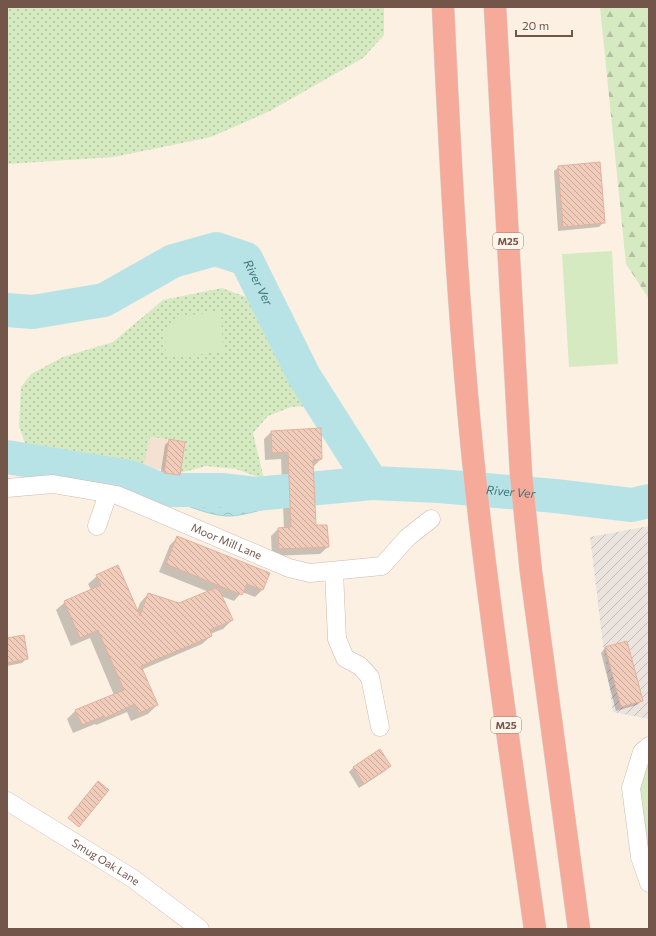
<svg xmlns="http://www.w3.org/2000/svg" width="656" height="936" viewBox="0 0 656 936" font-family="Commissioner,sans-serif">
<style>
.residential{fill:#f4e1d2}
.industrial{fill:url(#industrial-furrows)}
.grass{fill:url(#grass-dots)}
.forest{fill:url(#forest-firs)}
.park{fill:#d6eac2}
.water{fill:url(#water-waves);stroke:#9ed4d7}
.shadow{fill:#0003}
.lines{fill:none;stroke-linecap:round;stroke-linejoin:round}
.river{stroke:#b8e3e6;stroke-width:34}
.building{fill:url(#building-back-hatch);stroke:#e4b19c}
.minor-casing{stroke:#cfb9ad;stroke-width:19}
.highway-casing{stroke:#d8cfcc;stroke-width:23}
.minor{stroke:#fff;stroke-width:18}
.highway{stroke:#f6aa9a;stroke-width:22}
.labels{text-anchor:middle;stroke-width:3.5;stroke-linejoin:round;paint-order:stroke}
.shield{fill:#fff5ea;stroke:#9e8579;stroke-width:1}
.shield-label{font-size:10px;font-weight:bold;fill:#745549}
.street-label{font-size:11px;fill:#745549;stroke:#fff5ea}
.water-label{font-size:12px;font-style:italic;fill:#3d767a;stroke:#fff5ea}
</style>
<defs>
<pattern id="industrial-furrows" width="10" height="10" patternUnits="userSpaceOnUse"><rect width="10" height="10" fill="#ebe3de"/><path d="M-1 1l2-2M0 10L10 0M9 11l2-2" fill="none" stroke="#c3bbb6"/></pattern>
<pattern id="grass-dots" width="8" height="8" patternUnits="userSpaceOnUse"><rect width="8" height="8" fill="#d6eac2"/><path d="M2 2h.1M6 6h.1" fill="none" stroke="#b2c0a0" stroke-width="1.8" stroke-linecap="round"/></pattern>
<pattern id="forest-firs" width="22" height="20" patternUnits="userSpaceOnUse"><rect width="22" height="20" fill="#d6eac2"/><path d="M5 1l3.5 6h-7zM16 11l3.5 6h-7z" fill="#b2c0a0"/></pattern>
<pattern id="water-waves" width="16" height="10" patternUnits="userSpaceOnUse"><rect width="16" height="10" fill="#b8e3e6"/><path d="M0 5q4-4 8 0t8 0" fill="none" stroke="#9abbbc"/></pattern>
<pattern id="building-back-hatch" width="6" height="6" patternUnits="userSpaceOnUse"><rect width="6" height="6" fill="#f1ccbb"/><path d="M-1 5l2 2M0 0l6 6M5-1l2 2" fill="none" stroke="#c8a89a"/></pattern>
</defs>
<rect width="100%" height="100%" fill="#fcf0e3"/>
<path class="residential" d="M149 437 185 442 180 475 164 473V470L143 467Z"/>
<path class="industrial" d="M649 526V719L613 712 603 644 590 537Z"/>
<g class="grass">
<path d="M7 7H384V35L363 58 268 112 211 137 114 157 7 164Z"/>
<path d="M222 288 259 302 283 346 307 406 291 407 268 416 253 433 264 479 236 469 206 466 180 473 185 442 150 437 143 469 29 455 19 426 21 387 31 374 63 357 113 342 163 300Z"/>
</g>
<path class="forest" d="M600 7H649V299L626 264Z"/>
<g class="park">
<path d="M612 251 618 364 569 367 562 254Z"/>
<path d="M221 311 223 352 166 357 165 331 183 316Z"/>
<path d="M649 746V883L631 788Z"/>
</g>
<path class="water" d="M209 474 238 477 270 486 271 507C258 511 244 515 231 516 209 517 176 501 156 493L160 481 174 482 183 478Z"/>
<g class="shadow">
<path d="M559 167 604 222 599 227 558 231 554 171Z"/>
<path d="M320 429 321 459 314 466H312L315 526 328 547 320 554 272 556 271 536 278 529H284L281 459 265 460 264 439 271 432Z"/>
<path d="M169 441 179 475 174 480 160 477 165 445Z"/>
<path d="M177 538 262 590 255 597 242 592 234 601 221 596 232 620 223 629 210 634 211 636 202 644 141 670 157 705 148 714 131 721 127 712 96 725 95 724 73 733 67 719 76 710 114 695 90 638 71 646 56 610 65 602 91 590 88 584 97 576 137 611 140 603 148 594 179 604 209 592 159 572 170 545Z"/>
<path d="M7 639 27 658 22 663 7 666Z"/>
<path d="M605 648 642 700 637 705 616 711 601 653Z"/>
<path d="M390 766 385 771 359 788 349 772 354 767Z"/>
</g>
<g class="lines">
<g class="river">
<path id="s1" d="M7 310 33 312 104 300 173 261 216 249 246 259 304 376 372 483 439 486 555 496 632 505 649 501"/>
<path d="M7 457 130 477 162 490H224L256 494 372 483"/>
</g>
</g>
<g class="building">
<path d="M600 162 605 223 563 227 558 166Z"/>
<path d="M321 428 322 459 313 460 316 525H327L329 547 279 549 278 528 291 527 288 452 272 453 271 431Z"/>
<path d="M169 439 185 442 180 475 164 473Z"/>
<path d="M177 536 270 573 263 590 247 584 242 595 166 564Z"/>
<path d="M118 565 140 616 148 593 179 603 218 587 233 620 210 630 212 636 141 666 158 705 139 713 135 704 105 718 104 716 82 725 75 710 124 690 98 630 80 638 64 601 101 585 96 575Z"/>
<path d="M24 635 28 659 7 663V638Z"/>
<path d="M627 641 643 701 621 707 605 647Z"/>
<path d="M380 749 391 766 364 784 353 767Z"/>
<path d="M98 781 109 790 79 827 68 818Z"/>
</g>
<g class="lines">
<g class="minor-casing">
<g id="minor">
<path id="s2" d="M7 488 53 484 117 495 289 568 310 573 382 566 408 537 431 519"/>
<path d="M97 526 108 494"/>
<path d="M334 571 337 639 345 658 360 666 370 677 380 727"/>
<path d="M649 746 642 752 631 788 640 857 649 883"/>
<path id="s3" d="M7 801 132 878 200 929"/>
</g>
</g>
<g class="highway-casing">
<g id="highway">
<path d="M443 7C451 179 460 352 480 523 496 659 516 794 535 929"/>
<path d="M495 7 521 474 531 572 579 929"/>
</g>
</g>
<use href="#minor" class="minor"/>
<use href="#highway" class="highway"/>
</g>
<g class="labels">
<g class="shield">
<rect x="493" y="233" width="30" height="16" rx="3"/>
<rect x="491" y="717" width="30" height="16" rx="3"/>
</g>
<g class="shield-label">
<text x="508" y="245">M25</text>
<text x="506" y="729">M25</text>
</g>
<g class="street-label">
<text dy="4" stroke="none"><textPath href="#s2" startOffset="230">Moor Mill Lane</textPath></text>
<text dy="4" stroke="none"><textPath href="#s3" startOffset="116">Smug Oak Lane</textPath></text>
</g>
<g class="water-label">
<text dy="4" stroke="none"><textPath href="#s1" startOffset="280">River Ver</textPath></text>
<text dy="4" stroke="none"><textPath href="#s1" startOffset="650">River Ver</textPath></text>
</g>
</g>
<rect width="656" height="936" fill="none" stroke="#745549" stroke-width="16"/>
<path d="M516 30v6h56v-6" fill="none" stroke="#745549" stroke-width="2"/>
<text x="522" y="30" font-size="12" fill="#745549" stroke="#fff5ea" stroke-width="3" paint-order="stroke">20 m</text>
</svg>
